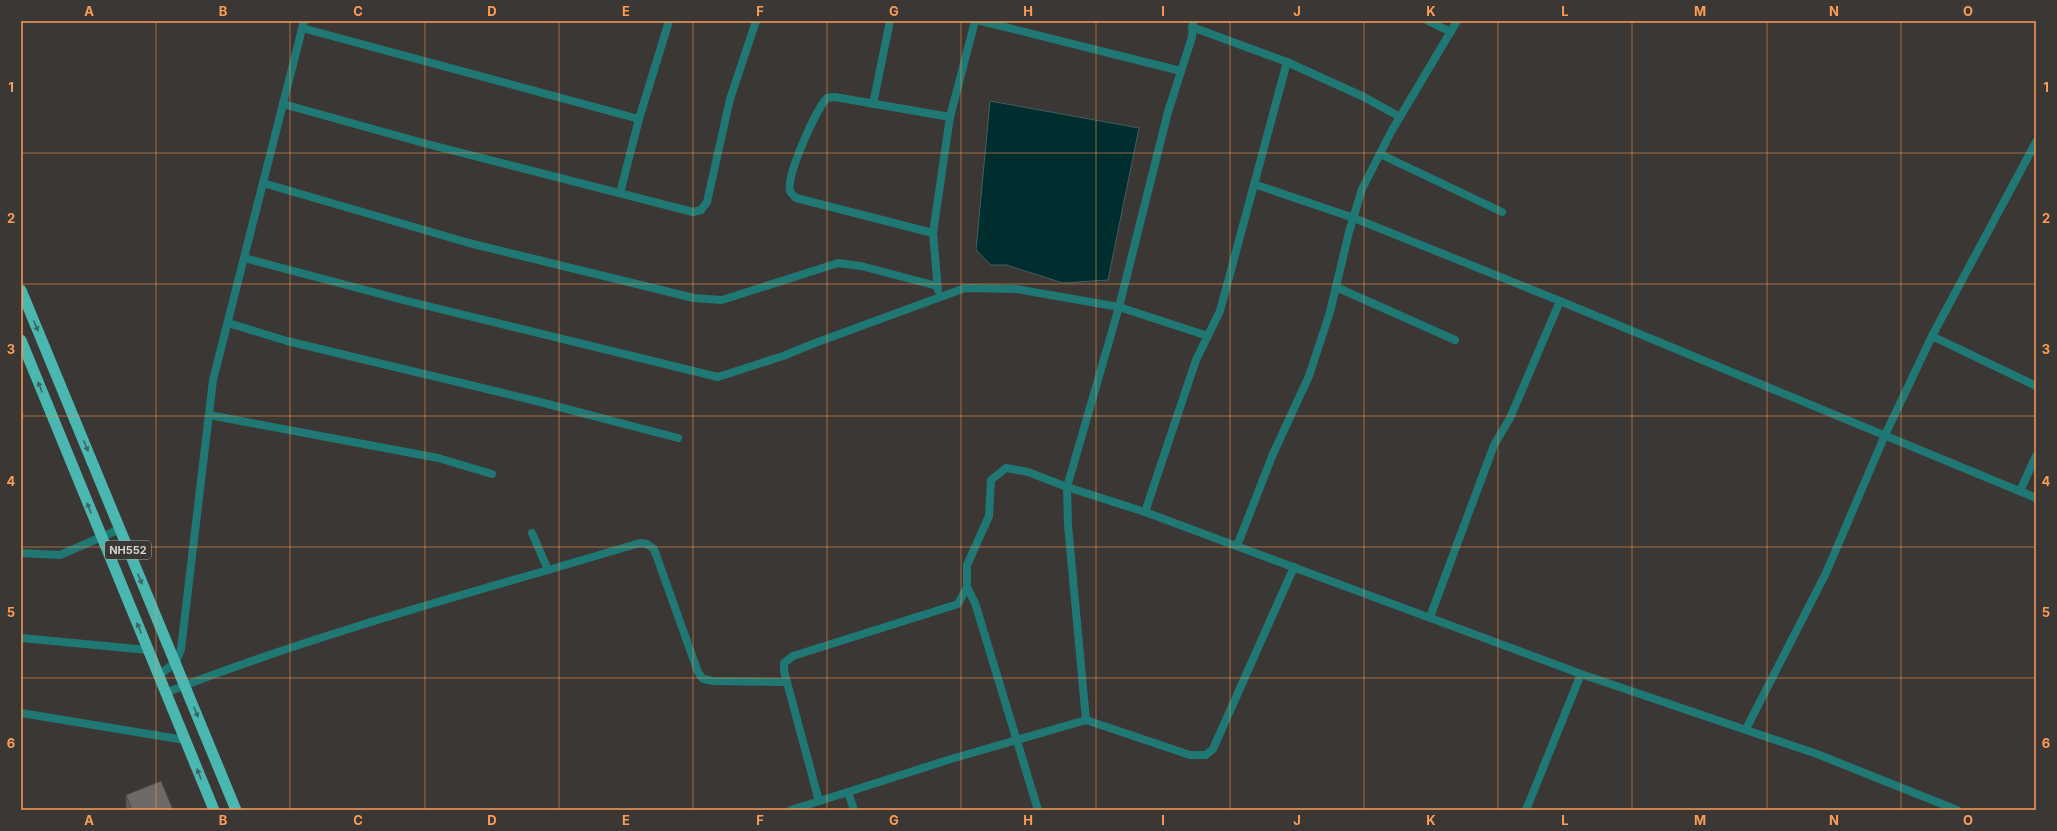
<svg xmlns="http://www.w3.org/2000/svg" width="2057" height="831" viewBox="0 0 2057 831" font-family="Inter,sans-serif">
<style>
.water{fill:#002e2e;stroke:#40605f}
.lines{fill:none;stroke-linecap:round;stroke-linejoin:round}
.minor{stroke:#207874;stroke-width:8}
.trunk{stroke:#4ab7b1;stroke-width:11}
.wall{fill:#5f5b59}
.building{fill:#6e6a67;stroke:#4d4a48}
.oneway{fill:#406460}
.grid{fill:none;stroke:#fd9d55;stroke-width:1;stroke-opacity:0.55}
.labels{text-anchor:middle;stroke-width:3;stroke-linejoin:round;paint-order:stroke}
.shield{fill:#3a3734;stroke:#a6a4a2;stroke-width:1}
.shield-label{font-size:11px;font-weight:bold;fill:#d4d3d1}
.neatline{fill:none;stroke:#fd9d55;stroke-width:1.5}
.grid-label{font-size:13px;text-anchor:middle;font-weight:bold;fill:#fd9d55}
</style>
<rect width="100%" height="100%" fill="#3a3734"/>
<path class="water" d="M990 101 1139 128 1108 280 1063 283 1006 265H991L976 250Z"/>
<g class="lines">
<g class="minor">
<path d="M981 21 1181 71"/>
<path d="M1193 21 1192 37 1168 112 1119 307 1067 487 1145 512 1581 674 1817 754 1957 810"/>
<path d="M1428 21 1451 32"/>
<path d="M302 28 639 119"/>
<path d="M1287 62 1364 97 1400 117"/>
<path d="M283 104 427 144 693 212 701 210 707 202 730 99 756 21"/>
<path d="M873 104 890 21"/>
<path d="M1380 154 1502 212"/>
<path d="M263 183 469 243 694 298 722 300 838 263 861 266 937 286"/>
<path d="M1254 184 1354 218 1560 301"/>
<path d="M620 193 639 119 669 21"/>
<path d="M933 233 796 198C794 196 791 193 790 191 786 176 816 109 827 98L835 97 950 117"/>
<path d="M244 258 407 301 718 377 783 356 815 343 965 288 1016 289 1119 307 1208 336"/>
<path d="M1336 287 1455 340"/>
<path d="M938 290 933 233 950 117 975 21"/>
<path d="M228 323 287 341 536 401 678 438"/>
<path d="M1932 336 2036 386"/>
<path d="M209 415 438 458 492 474"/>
<path d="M2020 491 2036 456"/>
<path d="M1145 512 1196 360 1220 311 1287 62 1192 27"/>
<path d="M532 533 548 570 640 543 647 544 654 549 698 672 703 679 713 681 787 682"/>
<path d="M1237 546 1273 454 1309 376 1330 312 1349 232 1362 189 1391 132 1457 21"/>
<path d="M21 553 60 555 120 529"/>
<path d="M967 587 975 603 1038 810"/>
<path d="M1430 617 1494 445 1510 418 1560 301 2036 498"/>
<path d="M21 638 148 650"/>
<path d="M159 675 176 662 181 649 213 380 304 21"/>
<path d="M165 693C290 644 419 607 548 570"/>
<path d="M21 713 185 740"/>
<path d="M1746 729 1826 573 1885 435 1932 336 2036 142"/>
<path d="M848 792 951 759 1086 720 1190 755H1206L1213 749 1294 567"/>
<path d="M819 801 784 671V663L793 656 958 604 967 587V565L989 516 991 480 1006 468 1028 472 1067 487 1068 525 1086 720"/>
<path d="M791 810 848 792 854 810"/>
<path d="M1526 810 1581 674"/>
</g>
<g class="trunk">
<path d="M21 290 236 810"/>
<path d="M21 340 214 810"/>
</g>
</g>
<path class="wall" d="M126 795 173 810H127L126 806Z"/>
<path class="building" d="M161 781 173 810H132L126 795Z"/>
<defs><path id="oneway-solid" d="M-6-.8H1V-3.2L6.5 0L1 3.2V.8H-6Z"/></defs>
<g class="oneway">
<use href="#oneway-solid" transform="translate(36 326) rotate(67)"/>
<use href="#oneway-solid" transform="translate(40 387) rotate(-112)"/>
<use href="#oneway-solid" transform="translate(86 446) rotate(68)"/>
<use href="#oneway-solid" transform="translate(89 508) rotate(-112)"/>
<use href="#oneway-solid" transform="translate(140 579) rotate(68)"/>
<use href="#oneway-solid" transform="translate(139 628) rotate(-112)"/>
<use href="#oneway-solid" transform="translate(196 712) rotate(68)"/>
<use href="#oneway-solid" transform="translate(199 774) rotate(-112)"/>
</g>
<path class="grid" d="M156 21V810M290 21V810M425 21V810M559 21V810M693 21V810M827 21V810M961 21V810M1096 21V810M1230 21V810M1364 21V810M1498 21V810M1632 21V810M1767 21V810M1901 21V810M21 153H2036M21 284H2036M21 416H2036M21 547H2036M21 678H2036"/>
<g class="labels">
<rect class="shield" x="105" y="541" width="46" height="18" rx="3"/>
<g class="shield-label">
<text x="128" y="554">NH552</text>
</g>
</g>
<rect width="2057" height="831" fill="none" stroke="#3a3734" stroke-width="44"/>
<rect x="22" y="22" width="2013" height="787" class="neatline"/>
<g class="grid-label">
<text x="89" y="16">A</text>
<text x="223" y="16">B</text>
<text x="358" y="16">C</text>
<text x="492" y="16">D</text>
<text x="626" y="16">E</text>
<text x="760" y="16">F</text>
<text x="894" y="16">G</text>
<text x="1028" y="16">H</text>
<text x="1163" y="16">I</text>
<text x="1297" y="16">J</text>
<text x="1431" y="16">K</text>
<text x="1565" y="16">L</text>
<text x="1700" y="16">M</text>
<text x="1834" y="16">N</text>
<text x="1968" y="16">O</text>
<text x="11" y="92">1</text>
<text x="2046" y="92">1</text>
<text x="11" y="223">2</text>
<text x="2046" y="223">2</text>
<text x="11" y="354">3</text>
<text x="2046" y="354">3</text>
<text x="11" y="486">4</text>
<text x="2046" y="486">4</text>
<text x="11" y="617">5</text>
<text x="2046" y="617">5</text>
<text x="11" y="748">6</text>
<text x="2046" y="748">6</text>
<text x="89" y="825">A</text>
<text x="223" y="825">B</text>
<text x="358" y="825">C</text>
<text x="492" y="825">D</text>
<text x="626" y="825">E</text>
<text x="760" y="825">F</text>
<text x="894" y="825">G</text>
<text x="1028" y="825">H</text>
<text x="1163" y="825">I</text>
<text x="1297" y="825">J</text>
<text x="1431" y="825">K</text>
<text x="1565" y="825">L</text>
<text x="1700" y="825">M</text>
<text x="1834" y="825">N</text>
<text x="1968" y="825">O</text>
</g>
</svg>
